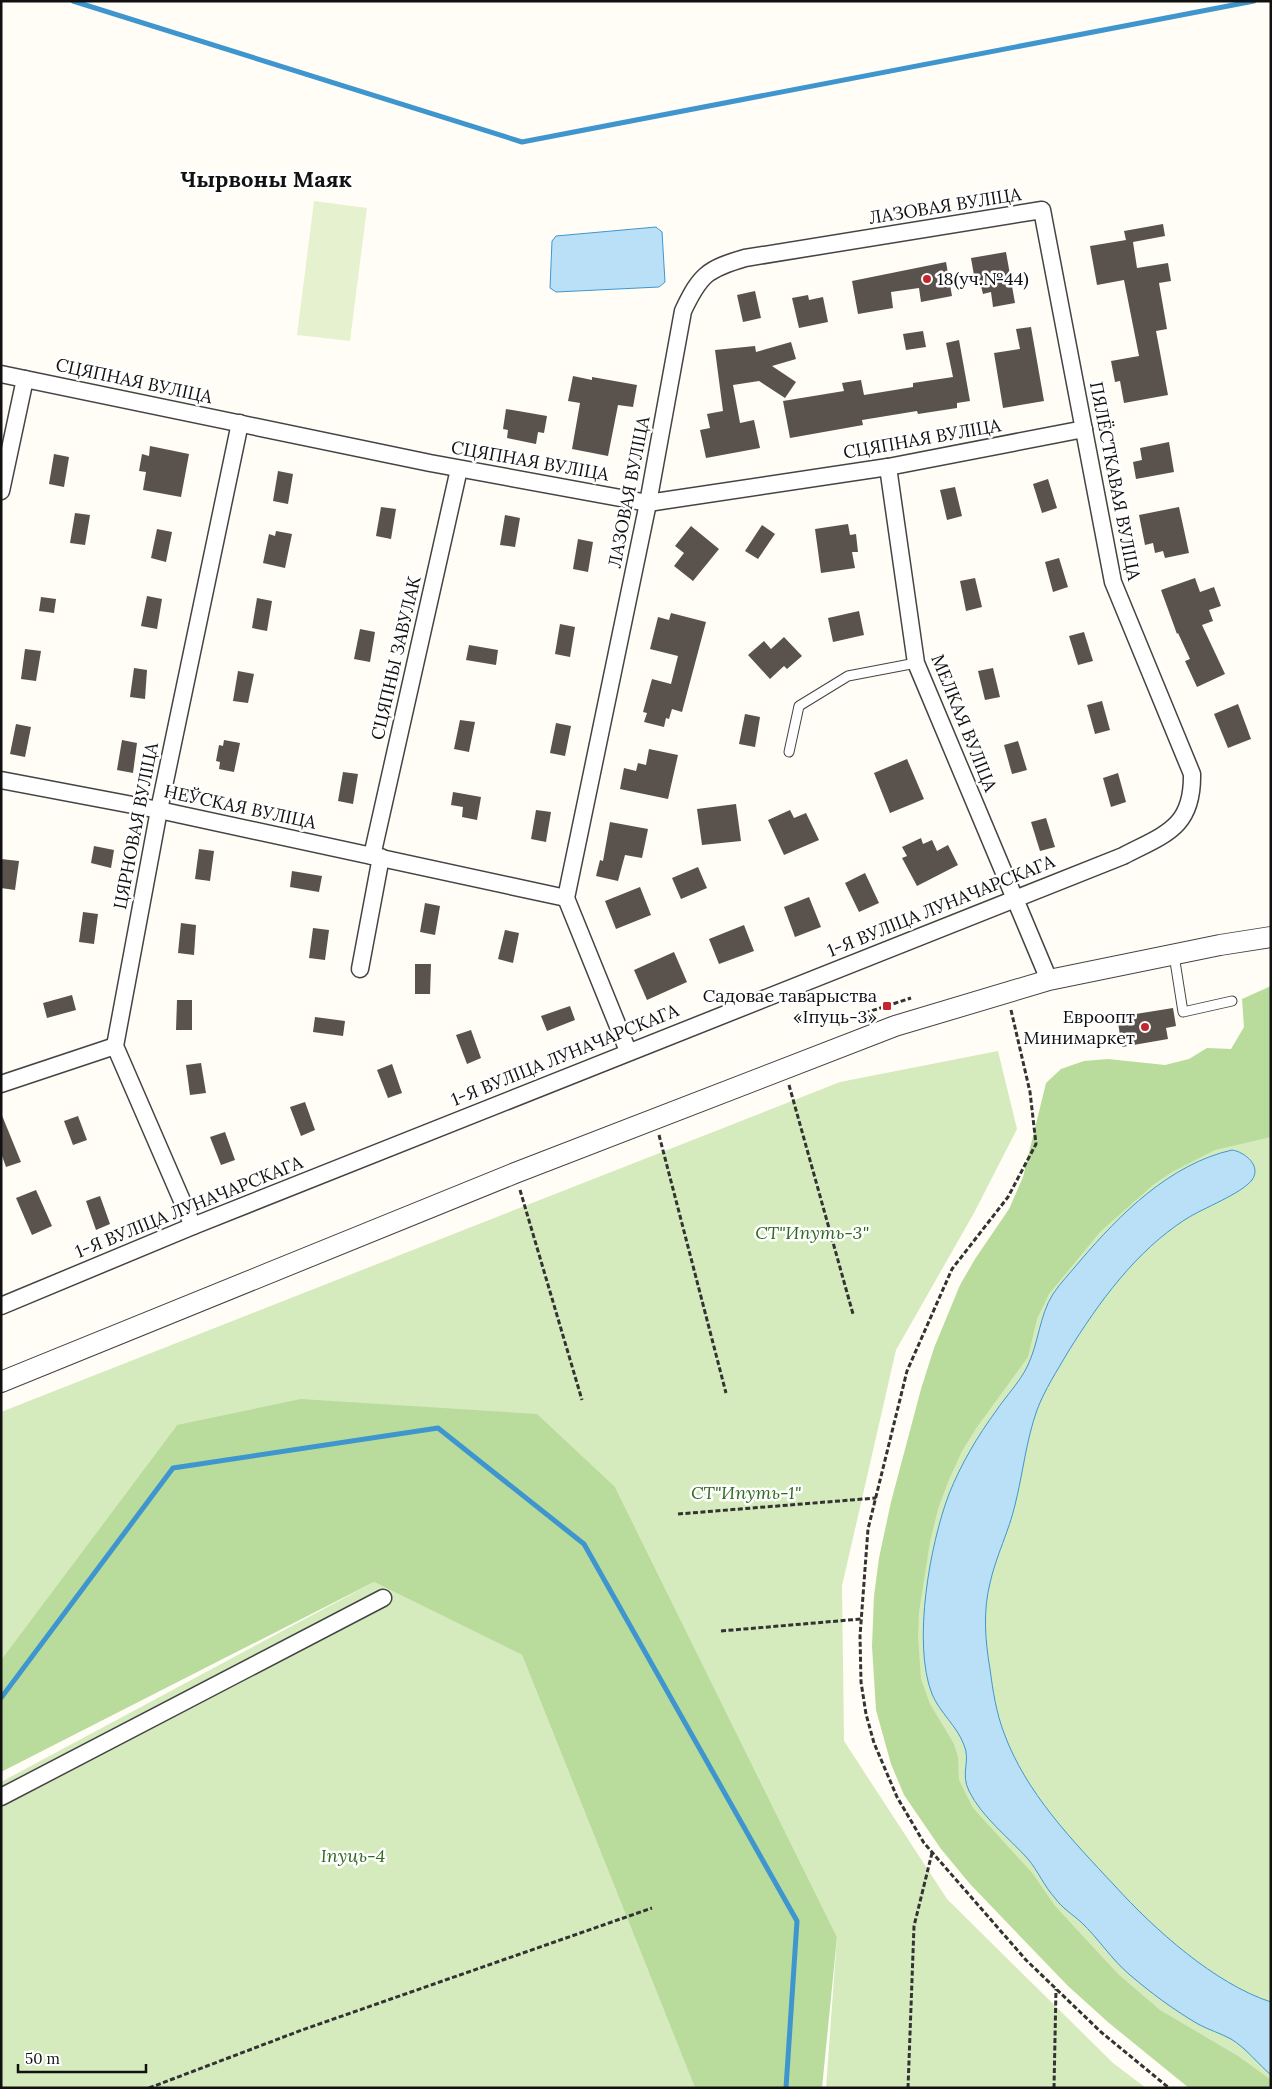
<svg xmlns="http://www.w3.org/2000/svg" width="1272" height="2089" viewBox="0 0 1272 2089" font-family="Lora,serif">
<style>
.green{fill:#d5ebbd}
.forest{fill:#b9dc9c}
.pitch{fill:#e6f2cf}
.water{fill:#b9e0f7;stroke:#3f96cf}
.lines{fill:none;stroke-linecap:round;stroke-linejoin:round}
.stream{stroke:#3f96cf;stroke-width:5}
.building{fill:#5a524d}
.service-casing{stroke:#444;stroke-width:11}
.minor-casing{stroke:#444;stroke-width:19}
.tertiary-casing{stroke:#444;stroke-width:22}
.path{stroke:#333;stroke-width:3;stroke-dasharray:5 2.5;stroke-linecap:butt}
.service{stroke:#fff;stroke-width:9}
.minor{stroke:#fff;stroke-width:16}
.tertiary{stroke:#fff;stroke-width:20}
.poi-dot{fill:#c4262e;stroke:#fff;stroke-width:2}
.labels{text-anchor:middle;stroke-width:5;stroke-linejoin:round;paint-order:stroke}
.street-label{font-size:18px;fill:#111;stroke:#fff}
.poi-label{font-size:18px;fill:#111;stroke:#fff;text-anchor:end}
.park-label{font-size:18px;font-style:italic;fill:#2f6b1f;stroke:#fff}
.district-label{font-size:22px;font-weight:bold;fill:#111;stroke:#fff}
</style>
<rect width="100%" height="100%" fill="#fffdf5"/>
<g class="green">
<path d="M998 1051 1017 1129 974 1213 896 1350 842 1586 844 1741 947 1899 1113 2063 1146 2088H826L837 1937 615 1487 177 1425 1 1660V1412L840 1082Z"/>
<path d="M1271 1085V2088H1212L949 1829 885 1623 958 1328Z"/>
<path d="M374 1582 522 1655 695 2088H1V1782Z"/>
</g>
<g class="forest">
<path d="M1271 986V1137L1215 1150 1172 1172 1153 1185 1100 1232 1049 1294 1037 1319 1028 1357 977 1427 962 1451 948 1482 938 1509 930 1542 919 1612 918 1637 921 1679 930 1704 954 1744 958 1757 959 1780 973 1808 1033 1874 1055 1906 1118 1974 1160 2010 1238 2056 1271 2080V2088H1189L1109 2023 1068 1986 970 1884 941 1849 904 1795 891 1764 876 1710 872 1646 874 1596 879 1558 891 1502 921 1389 934 1348 960 1285 975 1259 1009 1209 1023 1177 1046 1083 1061 1069 1084 1061 1108 1059 1165 1065 1189 1059 1207 1048 1231 1049 1244 1027 1242 999Z"/>
<path d="M301 1399 537 1414 615 1487 837 1937 822 2088H695L522 1655 374 1582 1 1772V1660L177 1425Z"/>
</g>
<path class="pitch" d="M314 201 367 208 350 341 297 335Z"/>
<g class="water">
<path d="M656 227 662 232 665 282 659 287 556 292 550 288 552 241 556 236Z"/>
<path d="M1232 1150C1245 1152 1262 1166 1252 1180 1241 1194 1203 1208 1186 1219 1136 1251 1099 1302 1068 1352 1057 1371 1045 1389 1037 1410 1026 1441 1023 1473 1015 1505 1009 1531 996 1556 990 1583 983 1611 985 1640 990 1669 993 1691 996 1712 1004 1733 1026 1793 1072 1840 1115 1886 1154 1929 1215 1984 1271 2002V2075C1258 2064 1246 2048 1231 2039 1220 2033 1209 2030 1198 2024 1174 2010 1151 1993 1130 1975 1111 1959 1099 1939 1081 1922 1072 1914 1062 1908 1055 1898 1044 1886 1038 1871 1028 1859 1009 1838 981 1816 969 1791 960 1773 971 1761 964 1745 957 1726 940 1713 932 1694 912 1643 930 1544 949 1494 961 1464 977 1437 996 1411 1006 1396 1019 1383 1027 1367 1039 1343 1039 1316 1053 1294 1061 1282 1071 1272 1080 1261 1120 1214 1170 1164 1232 1150Z"/>
</g>
<g class="lines">
<g class="stream">
<path d="M73 1 522 142 1254 1"/>
<path d="M1 1698 173 1468 438 1428 584 1544 797 1921 786 2088"/>
</g>
</g>
<g class="building">
<path d="M1163 224 1165 236 1133 242 1137 268 1168 263 1171 281 1159 283 1167 329 1156 331 1168 395 1124 403 1120 381 1115 382 1111 361 1139 356 1124 280 1097 285 1090 246 1126 240 1124 231Z"/>
<path d="M1006 252 1015 303 993 307 991 292 983 294 981 286 976 287 971 258Z"/>
<path d="M946 262 952 296 921 302 919 288 891 292 893 308 858 314 852 281Z"/>
<path d="M755 291 761 318 743 322 737 295Z"/>
<path d="M808 295 809 300 823 297 828 322 799 328 792 298Z"/>
<path d="M1031 327 1044 401 1003 408 994 353 1020 349 1016 329Z"/>
<path d="M923 331 926 347 906 350 903 334Z"/>
<path d="M959 340 970 401 957 403V408L918 414 917 411 862 420 863 425 790 438 783 401 844 391 842 383 861 380 864 395 913 387V383L953 377 946 343Z"/>
<path d="M791 342 796 359 772 366 796 382 785 398 759 381 733 385 740 423 754 420 760 448 706 458 700 430 710 428 707 414 723 411 715 350 755 346 756 352Z"/>
<path d="M573 376 592 380V377L637 385 633 407 618 405 608 456 572 449 580 403 568 401Z"/>
<path d="M506 409 547 416 544 433 538 432 536 444 507 438 508 430 503 429Z"/>
<path d="M1169 442 1174 472 1136 479 1133 462 1142 460 1140 448Z"/>
<path d="M150 446 189 454 181 497 143 490 146 472 139 471 142 454 149 456Z"/>
<path d="M54 454 69 457 64 487 49 484Z"/>
<path d="M278 471 293 474 288 504 273 501Z"/>
<path d="M1048 479 1057 508 1042 513 1033 484Z"/>
<path d="M955 487 962 516 947 520 940 490Z"/>
<path d="M381 507 396 509 391 539 376 536Z"/>
<path d="M1179 507 1189 553 1165 558 1163 551 1155 553 1153 543 1145 545 1139 515Z"/>
<path d="M75 513 90 515 85 545 70 543Z"/>
<path d="M505 515 520 518 515 547 500 545Z"/>
<path d="M848 524 850 535 856 534 858 552H852L855 568 821 573 815 529Z"/>
<path d="M762 525 775 534 758 559 745 551Z"/>
<path d="M691 526 719 549 693 581 674 566 684 553 675 546Z"/>
<path d="M157 529 172 532 166 562 151 558Z"/>
<path d="M276 531 292 534 285 568 263 563 269 534 275 536Z"/>
<path d="M578 539 593 542 588 572 573 569Z"/>
<path d="M1059 558 1068 587 1053 592 1045 562Z"/>
<path d="M975 578 982 607 966 611 960 581Z"/>
<path d="M1195 578 1200 592 1214 587 1221 606 1209 610 1213 621 1202 625 1225 674 1197 687 1185 661 1190 659 1178 633 1177 634 1161 590Z"/>
<path d="M147 596 162 599 157 629 141 626Z"/>
<path d="M41 597 56 599 54 613 39 611Z"/>
<path d="M257 598 272 601 267 631 252 628Z"/>
<path d="M859 611 864 635 833 642 828 618Z"/>
<path d="M671 613 706 622 682 712 672 709 669 719 666 718 664 727 644 722 647 713 643 712 652 679 671 684 678 656 650 649 658 617 669 620Z"/>
<path d="M560 624 575 627 570 657 555 654Z"/>
<path d="M360 629 375 632 370 662 354 659Z"/>
<path d="M1084 632 1093 661 1078 665 1069 636Z"/>
<path d="M784 637 802 656 787 669 784 666 770 679 748 655 764 641 771 649Z"/>
<path d="M469 645 498 650 496 665 466 660Z"/>
<path d="M25 649 41 651 36 681 21 679Z"/>
<path d="M134 668 147 670 145 699 130 697Z"/>
<path d="M993 668 1000 697 985 700 978 671Z"/>
<path d="M238 671 254 674 248 703 233 701Z"/>
<path d="M1102 701 1110 730 1095 734 1087 705Z"/>
<path d="M1238 704 1251 739 1228 748 1214 714Z"/>
<path d="M745 714 760 717 755 747 739 744Z"/>
<path d="M460 720 475 722 469 752 454 749Z"/>
<path d="M556 723 571 726 565 756 550 753Z"/>
<path d="M16 724 31 727 25 757 10 754Z"/>
<path d="M122 740 137 743 133 773 117 770Z"/>
<path d="M224 740 240 743 234 772 219 769 220 762 216 761 219 745 223 746Z"/>
<path d="M1018 741 1027 770 1012 774 1004 745Z"/>
<path d="M649 749 678 755 668 799 620 789 624 768 636 771 638 763 646 765Z"/>
<path d="M907 759 924 799 890 813 874 773Z"/>
<path d="M343 772 358 774 353 804 338 801Z"/>
<path d="M1118 773 1126 802 1111 807 1103 778Z"/>
<path d="M453 792 481 797 477 820 462 817 463 807 451 805Z"/>
<path d="M736 804 741 841 702 845 697 809Z"/>
<path d="M536 810 551 812 546 842 531 839Z"/>
<path d="M790 810 794 818 806 813 819 840 784 855 768 820Z"/>
<path d="M1046 818 1055 847 1040 851 1031 822Z"/>
<path d="M610 822 648 829 642 858 625 855 618 881 596 876 600 860 603 861Z"/>
<path d="M921 838 923 844 932 840 937 851 948 845 958 865 917 886 902 858 907 856 902 847Z"/>
<path d="M94 846 114 850 111 868 91 863Z"/>
<path d="M199 849 214 851 210 881 195 879Z"/>
<path d="M1 859 19 861 15 890 1 888Z"/>
<path d="M698 867 707 888 681 899 672 878Z"/>
<path d="M292 871 322 876 319 892 290 887Z"/>
<path d="M865 873 879 903 859 912 845 883Z"/>
<path d="M640 887 651 915 616 929 605 901Z"/>
<path d="M809 897 821 927 795 937 784 907Z"/>
<path d="M425 903 440 906 435 935 420 932Z"/>
<path d="M83 912 98 914 94 944 79 942Z"/>
<path d="M181 923 196 925 194 955 178 953Z"/>
<path d="M744 925 754 951 719 964 709 939Z"/>
<path d="M313 928 329 930 325 960 309 958Z"/>
<path d="M505 930 519 933 513 963 498 959Z"/>
<path d="M674 952 687 982 647 1000 634 970Z"/>
<path d="M415 964H431L430 994H415Z"/>
<path d="M72 995 76 1010 47 1018 43 1003Z"/>
<path d="M177 1000H192V1030H176Z"/>
<path d="M570 1006 575 1020 547 1031 541 1016Z"/>
<path d="M1173 1008 1176 1026 1166 1028 1168 1039 1122 1047 1117 1017Z"/>
<path d="M315 1017 345 1021 343 1036 313 1032Z"/>
<path d="M471 1030 481 1058 467 1064 456 1035Z"/>
<path d="M201 1063 206 1093 190 1095 186 1065Z"/>
<path d="M392 1064 402 1093 388 1098 377 1070Z"/>
<path d="M305 1102 315 1130 301 1136 290 1107Z"/>
<path d="M1 1113 21 1162 6 1167 1 1153Z"/>
<path d="M78 1116 87 1140 73 1145 64 1121Z"/>
<path d="M225 1132 235 1160 221 1165 210 1137Z"/>
<path d="M36 1190 52 1226 32 1235 16 1198Z"/>
<path d="M100 1196 110 1224 96 1230 86 1201Z"/>
</g>
<g class="lines">
<g class="service-casing">
<g id="service">
<path d="M789 752 799 706 848 676 916 663"/>
<path d="M1174 955 1183 1012 1232 1001"/>
</g>
</g>
<g class="minor-casing">
<g id="minor">
<path d="M1 374 430 463 648 503 888 467 1084 429"/>
<path d="M888 467 916 663 1049 980"/>
<path d="M1 491 25 379"/>
<path d="M1 780 159 810 566 898"/>
<path d="M372 856 459 469"/>
<path d="M360 969 381 857"/>
<path d="M1 1084 115 1046"/>
<path d="M193 1226 115 1046 159 810 240 423"/>
<path d="M1 1306 193 1226 1123 856C1165 834 1193 828 1192 774L1113 582 1042 210 745 258C707 269 700 275 683 311L648 503 566 898 628 1051"/>
<path d="M1 1797 383 1598"/>
</g>
</g>
<g class="tertiary-casing">
<path id="tertiary" d="M1 1382 515 1173 895 1026 1049 980 1220 945 1271 937"/>
</g>
<g class="path">
<path d="M1011 1010 1030 1092 1036 1144 1008 1197 952 1269 907 1371 868 1529 860 1636 861 1682 866 1714 874 1743 897 1797 924 1843 1026 1960 1101 2032 1169 2088"/>
<path d="M865 1013 911 998"/>
<path d="M789 1085 853 1314"/>
<path d="M659 1135 726 1393"/>
<path d="M520 1190 582 1400"/>
<path d="M678 1514 876 1498"/>
<path d="M721 1631 861 1619"/>
<path d="M149 2088 302 2030 652 1908"/>
<path d="M908 2088 914 1926 932 1853"/>
<path d="M1054 2088 1056 1989"/>
</g>
<use href="#service" class="service"/>
<use href="#minor" class="minor"/>
<use href="#tertiary" class="tertiary"/>
</g>
<g class="poi-dot">
<circle cx="927" cy="279" r="5"/>
<rect x="882" y="1001" width="10" height="10" rx="2.5"/>
<circle cx="1145" cy="1027" r="5"/>
</g>
<g class="labels">
<g class="street-label">
<text transform="translate(945 206) rotate(-9)" y="6">ЛАЗОВАЯ ВУЛІЦА</text>
<text transform="translate(134 381) rotate(12)" y="6">СЦЯПНАЯ ВУЛІЦА</text>
<text transform="translate(922 439) rotate(-10)" y="6">СЦЯПНАЯ ВУЛІЦА</text>
<text transform="translate(530 461) rotate(10)" y="6">СЦЯПНАЯ ВУЛІЦА</text>
<text transform="translate(1115 481) rotate(79)" y="6">ПЯЛЁСТКАВАЯ ВУЛІЦА</text>
<text transform="translate(629 492) rotate(-79)" y="6">ЛАЗОВАЯ ВУЛІЦА</text>
<text transform="translate(396 658) rotate(-77)" y="6">СЦЯПНЫ ЗАВУЛАК</text>
<text transform="translate(964 723) rotate(68)" y="6">МЕЛКАЯ ВУЛІЦА</text>
<text transform="translate(240 807) rotate(12)" y="6">НЕЎСКАЯ ВУЛІЦА</text>
<text transform="translate(136 826) rotate(-79)" y="6">ЦЯРНОВАЯ ВУЛІЦА</text>
<text transform="translate(941 906) rotate(-22)" y="6">1-Я ВУЛІЦА ЛУНАЧАРСКАГА</text>
<text transform="translate(565 1055) rotate(-22)" y="6">1-Я ВУЛІЦА ЛУНАЧАРСКАГА</text>
<text transform="translate(189 1207) rotate(-22)" y="6">1-Я ВУЛІЦА ЛУНАЧАРСКАГА</text>
</g>
<g class="poi-label">
<text x="937" y="285" text-anchor="start">18(уч.№44)</text>
<text x="877" y="1002">Садовае таварыства<tspan x="877" dy="21">«Іпуць-3»</tspan></text>
<text x="1135" y="1023">Евроопт<tspan x="1135" dy="21">Минимаркет</tspan></text>
</g>
<g class="park-label">
<text x="812" y="1239">СТ"Ипуть-3"</text>
<text x="746" y="1499">СТ"Ипуть-1"</text>
<text x="353" y="1862">Іпуць-4</text>
</g>
<g class="district-label">
<text x="266" y="187">Чырвоны Маяк</text>
</g>
</g>
<rect width="1272" height="2089" fill="none" stroke="#111111" stroke-width="5"/>
<path d="M18 2064v8h128v-8" fill="none" stroke="#111111" stroke-width="2.5"/>
<text x="25" y="2064" font-size="15" fill="#111111" stroke="#ffffff" stroke-width="4" paint-order="stroke">50 m</text>
</svg>
